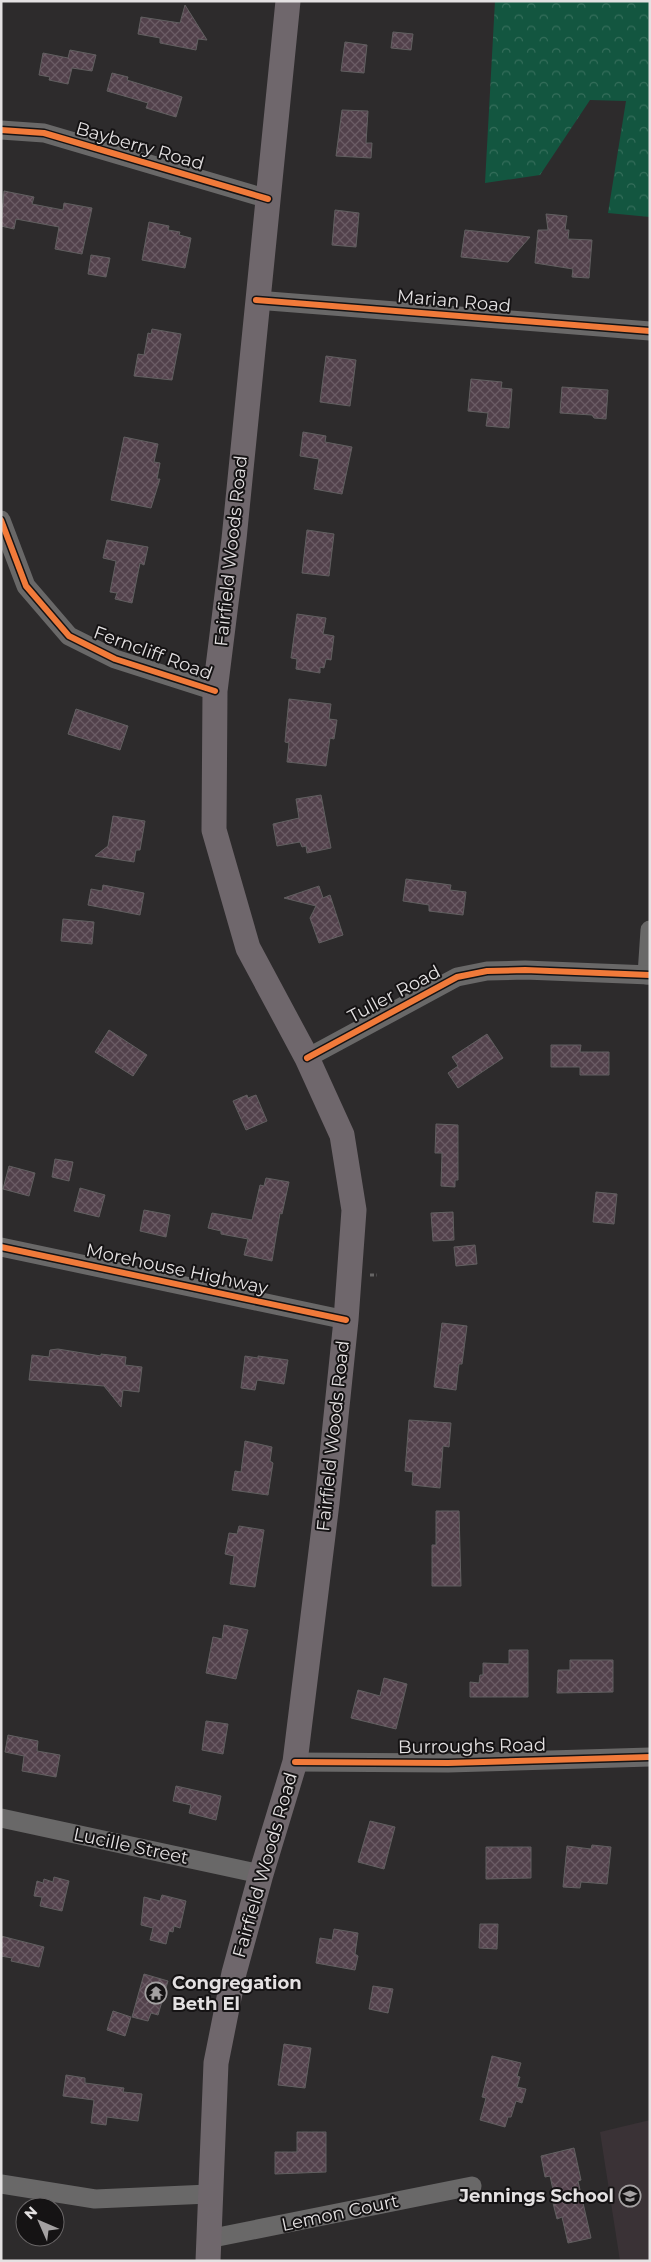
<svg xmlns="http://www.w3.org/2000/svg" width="651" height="2262" viewBox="0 0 651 2262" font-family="Montserrat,sans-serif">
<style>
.built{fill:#3a3236}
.forest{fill:url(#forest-crowns)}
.building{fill:url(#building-cross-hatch);stroke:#615f60}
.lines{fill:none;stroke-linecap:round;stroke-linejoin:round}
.path{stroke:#666565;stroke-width:3;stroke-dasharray:4 2.5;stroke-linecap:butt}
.minor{stroke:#696868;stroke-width:19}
.major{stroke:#6f676c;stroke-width:25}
.cycleway-casing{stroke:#151314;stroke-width:9}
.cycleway{stroke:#f17a3a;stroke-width:6}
.labels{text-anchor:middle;stroke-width:4;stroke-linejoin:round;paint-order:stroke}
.street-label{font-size:18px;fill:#e4e1e2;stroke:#151314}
.poi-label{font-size:18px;font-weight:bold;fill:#e4e1e2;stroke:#151314;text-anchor:start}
</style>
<defs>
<pattern id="forest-crowns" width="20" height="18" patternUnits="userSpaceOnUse" patternTransform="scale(1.25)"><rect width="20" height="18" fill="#135640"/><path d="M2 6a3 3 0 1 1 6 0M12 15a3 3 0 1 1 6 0" fill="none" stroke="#356e5b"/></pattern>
<pattern id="building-cross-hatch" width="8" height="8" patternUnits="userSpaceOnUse" patternTransform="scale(1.25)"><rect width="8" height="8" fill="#52414b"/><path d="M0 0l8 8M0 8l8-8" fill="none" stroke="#6b5c65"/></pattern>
</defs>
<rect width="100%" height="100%" fill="#2d2b2c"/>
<path class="built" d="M650 2120V2261H620L600 2132Z"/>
<path class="forest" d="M495 1H650V217L608 213 626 101 590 100 540 175 485 183Z"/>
<g class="building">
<path d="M185 5 207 40 198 39 196 50 160 43V38L138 34 141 17 180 23Z"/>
<path d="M393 32 413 34 411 50 391 48Z"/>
<path d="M345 42 367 45 364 73 341 71Z"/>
<path d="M70 50 96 55 92 71 72 68 68 84 49 80 50 77 39 75 43 53 68 58Z"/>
<path d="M112 73 128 77 127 80 182 97 176 117 146 108 148 103 107 91Z"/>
<path d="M342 110 368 111 366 143H372L371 158 336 156Z"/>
<path d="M4 191 34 197 32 204 63 210 64 203 92 208 82 254 55 249 59 227 16 219 14 229 1 226Z"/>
<path d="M335 210 359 213 356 247 332 245Z"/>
<path d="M546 214 567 216 565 230H569L568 239 592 240 589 278 572 277 573 269 535 263 538 230H548Z"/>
<path d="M149 222 169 226 168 230 180 232 179 235 191 238 185 268 142 260Z"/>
<path d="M465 230 530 237 508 262 461 257Z"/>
<path d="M91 255 110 258 106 277 88 274Z"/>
<path d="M152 329 181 334 172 380 134 376 138 354 144 355 148 333 151 334Z"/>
<path d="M326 356 356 360 350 406 320 402Z"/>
<path d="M471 379 502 382 501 388 512 389 509 428 486 426 488 413 468 411Z"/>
<path d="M562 387 608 390 606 419 594 418 592 415 560 413Z"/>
<path d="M303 432 326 436 325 442 352 447 342 494 314 489 319 459 300 456Z"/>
<path d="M124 437 158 444 154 462 160 463 157 479H160L151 508 111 500Z"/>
<path d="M307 530 334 534 329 576 302 573Z"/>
<path d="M107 540 148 547 144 565 140 563 132 603 115 599 117 593 110 592 116 561 103 558Z"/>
<path d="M297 614 326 618 323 634 334 636 331 660 326 659 324 668 320 667V673L296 669 297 659 291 658Z"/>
<path d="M289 699 331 704 329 719 337 720 334 739 330 738 326 766 287 762 289 743 285 742 286 730Z"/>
<path d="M76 709 128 726 120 750 68 734Z"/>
<path d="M321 795 331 848 307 853 306 846 302 847 300 842 277 846 273 824 299 818 296 799Z"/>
<path d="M113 816 145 821 140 850H136L134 862 95 856 108 846Z"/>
<path d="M406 879 451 885 450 890 466 892 463 915 429 911V905L403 901Z"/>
<path d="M103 885 144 893 140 915 88 905 91 889 102 891Z"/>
<path d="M319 886 323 898 330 895 343 935 319 943 310 918 316 906 284 898Z"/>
<path d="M63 919 94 922 92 944 61 941Z"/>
<path d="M109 1030 147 1055 133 1076 95 1052Z"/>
<path d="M487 1034 503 1058 458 1088 448 1073 458 1066 452 1057Z"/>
<path d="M551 1045H581L580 1052H609V1075H580V1067H551Z"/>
<path d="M247 1095 248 1098 256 1095 267 1121 246 1130 233 1101Z"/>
<path d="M436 1124 458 1125V1180H455V1187L441 1186 442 1153H435Z"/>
<path d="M55 1159 73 1162 69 1181 52 1177Z"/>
<path d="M9 1166 35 1173 29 1196 3 1189Z"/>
<path d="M266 1178 289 1182 282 1214 280 1213 272 1261 244 1255 248 1239 221 1234V1231L208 1228 212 1213 252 1220 260 1185 264 1186Z"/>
<path d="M80 1188 105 1195 99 1217 74 1211Z"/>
<path d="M596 1192 617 1194 614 1224 593 1222Z"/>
<path d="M144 1210 170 1215 166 1237 140 1231Z"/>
<path d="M453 1212 454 1240 433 1241 431 1213Z"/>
<path d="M475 1245 477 1264 456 1266 454 1247Z"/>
<path d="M442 1323 467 1326 462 1364H459L456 1390 434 1387Z"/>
<path d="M58 1349 101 1356V1354L126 1357 125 1365 142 1367 139 1392 123 1390 121 1407 104 1386 29 1380 32 1355 49 1357 50 1350Z"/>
<path d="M245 1356 258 1358V1356L288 1360 284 1384 257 1380 255 1390 241 1388Z"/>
<path d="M409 1420 451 1423 449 1447 443 1446 440 1488 412 1485 413 1472 405 1471Z"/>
<path d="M245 1441 272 1447 270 1461 273 1463 268 1495 232 1490 235 1471 241 1472Z"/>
<path d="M436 1511H459L461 1586H432V1545H436Z"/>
<path d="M239 1526 264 1530 255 1587 230 1584 234 1556 225 1554 229 1533 237 1534Z"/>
<path d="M224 1625 248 1630 236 1679 206 1673 213 1637 222 1639Z"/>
<path d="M509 1650H528V1697H470V1682L479 1683 480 1675H483V1663L509 1664Z"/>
<path d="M570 1660H613V1692L557 1693 558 1670H570Z"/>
<path d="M384 1678 407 1684 396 1729 351 1718 358 1690 380 1696Z"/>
<path d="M206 1721 228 1724 223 1754 202 1750Z"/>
<path d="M8 1735 38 1741 37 1751 60 1755 56 1777 22 1771 24 1756 5 1752Z"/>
<path d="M176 1786 221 1796 216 1820 189 1813 191 1805 173 1801Z"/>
<path d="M370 1821 395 1827 384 1869 358 1862Z"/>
<path d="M592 1845 611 1847 607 1884 581 1882 580 1888 563 1887 567 1846 591 1849Z"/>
<path d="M486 1847H531V1878L486 1879Z"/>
<path d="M54 1877 69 1881 62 1911 40 1906 42 1897 34 1896 37 1881 43 1883 44 1879 53 1882Z"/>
<path d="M162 1895 186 1901 180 1928 174 1926 173 1932 169 1931 166 1944 150 1940 153 1928 141 1925 144 1897 160 1901Z"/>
<path d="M480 1924H498L497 1949 479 1948Z"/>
<path d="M334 1929 358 1933 355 1954 358 1956 355 1970 316 1963 320 1938 332 1940Z"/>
<path d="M1 1936 44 1947 39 1967 11 1961 12 1958 1 1956Z"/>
<path d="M144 1974 168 1981 158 2015 151 2013 148 2021 132 2017Z"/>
<path d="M373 1986 393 1989 388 2013 369 2009Z"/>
<path d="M113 2011 131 2017 125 2036 107 2030Z"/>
<path d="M284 2044 311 2048 305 2088 278 2085Z"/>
<path d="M492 2056 521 2063 517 2076 520 2077 517 2087 526 2089 522 2103 516 2101 511 2117H508L505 2127 480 2120 486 2098 482 2097Z"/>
<path d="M66 2075 85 2078V2083L124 2088 123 2092 142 2094 138 2121 107 2117 106 2125 91 2123 94 2100 63 2096Z"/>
<path d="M297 2132H326V2172L275 2174V2152H297Z"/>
<path d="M574 2148 581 2180 578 2181 591 2238 568 2243 562 2217 557 2219 553 2203H556L550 2176 545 2177 541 2156Z"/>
</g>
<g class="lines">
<path class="path" d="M370 1275H377"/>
<g class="minor">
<path d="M1 130 44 133 268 199"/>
<path d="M256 300 650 331"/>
<path d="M1 520 26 586 69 636 115 659 215 691"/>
<path d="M647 975 650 930"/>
<path d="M307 1058 457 977 487 971 525 970 650 975"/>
<path d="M1 1247 346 1320"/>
<path d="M295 1762 448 1763 650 1757"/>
<path d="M1 1818 261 1874"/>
<path d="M1 2184 95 2199 209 2194"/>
<path d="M208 2239 472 2186"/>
</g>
<path class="major" d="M208 2261 216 2063 234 1973 261 1874 295 1762 327 1503 346 1320 354 1210 342 1135 307 1058 248 948 214 830 215 691 234 539 288 1"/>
<g class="cycleway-casing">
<g id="cycleway">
<path d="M1 130 44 133 268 199"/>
<path d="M256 300 650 331"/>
<path d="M1 520 26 586 69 636 115 659 215 691"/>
<path d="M307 1058 457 977 487 971 525 970 650 975"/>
<path d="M1 1247 346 1320"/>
<path d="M295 1762 448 1763 650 1757"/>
</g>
</g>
<use href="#cycleway" class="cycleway"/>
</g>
<defs>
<g id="temple-ring" transform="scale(1.125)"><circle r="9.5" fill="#151314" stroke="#a4a1a2" stroke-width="1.5"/><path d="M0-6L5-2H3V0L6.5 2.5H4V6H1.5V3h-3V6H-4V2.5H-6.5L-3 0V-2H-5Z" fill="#a4a1a2"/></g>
<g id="school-ring" transform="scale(1.125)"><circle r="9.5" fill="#151314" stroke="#a4a1a2" stroke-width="1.5"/><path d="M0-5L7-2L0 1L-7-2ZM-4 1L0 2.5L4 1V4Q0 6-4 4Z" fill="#a4a1a2"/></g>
</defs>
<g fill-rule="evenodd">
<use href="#temple-ring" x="156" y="1993"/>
<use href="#school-ring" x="630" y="2196"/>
</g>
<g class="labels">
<g class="street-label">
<text transform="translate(140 146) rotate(16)" y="6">Bayberry Road</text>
<text transform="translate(454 301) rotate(5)" y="6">Marian Road</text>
<text transform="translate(231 551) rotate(-84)" y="6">Fairfield Woods Road</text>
<text transform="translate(153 653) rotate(20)" y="6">Ferncliff Road</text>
<text transform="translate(394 994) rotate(-28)" y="6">Tuller Road</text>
<text transform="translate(177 1269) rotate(12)" y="6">Morehouse Highway</text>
<text transform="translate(333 1436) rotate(-84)" y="6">Fairfield Woods Road</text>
<text transform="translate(472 1746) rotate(-1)" y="6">Burroughs Road</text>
<text transform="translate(131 1846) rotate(12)" y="6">Lucille Street</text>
<text transform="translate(265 1865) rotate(-74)" y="6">Fairfield Woods Road</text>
<text transform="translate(340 2213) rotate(-12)" y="6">Lemon Court</text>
</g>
<g class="poi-label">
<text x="172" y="1989">Congregation<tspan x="172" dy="21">Beth El</tspan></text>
<text x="614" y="2202" text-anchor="end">Jennings School</text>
</g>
</g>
<rect width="651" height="2262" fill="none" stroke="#e4e1e2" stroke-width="5"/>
<g transform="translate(40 2222) rotate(315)"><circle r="24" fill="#151314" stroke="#686566"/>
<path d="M0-4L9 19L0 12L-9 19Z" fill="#a4a1a2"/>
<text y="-8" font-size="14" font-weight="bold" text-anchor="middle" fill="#e4e1e2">N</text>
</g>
</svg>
